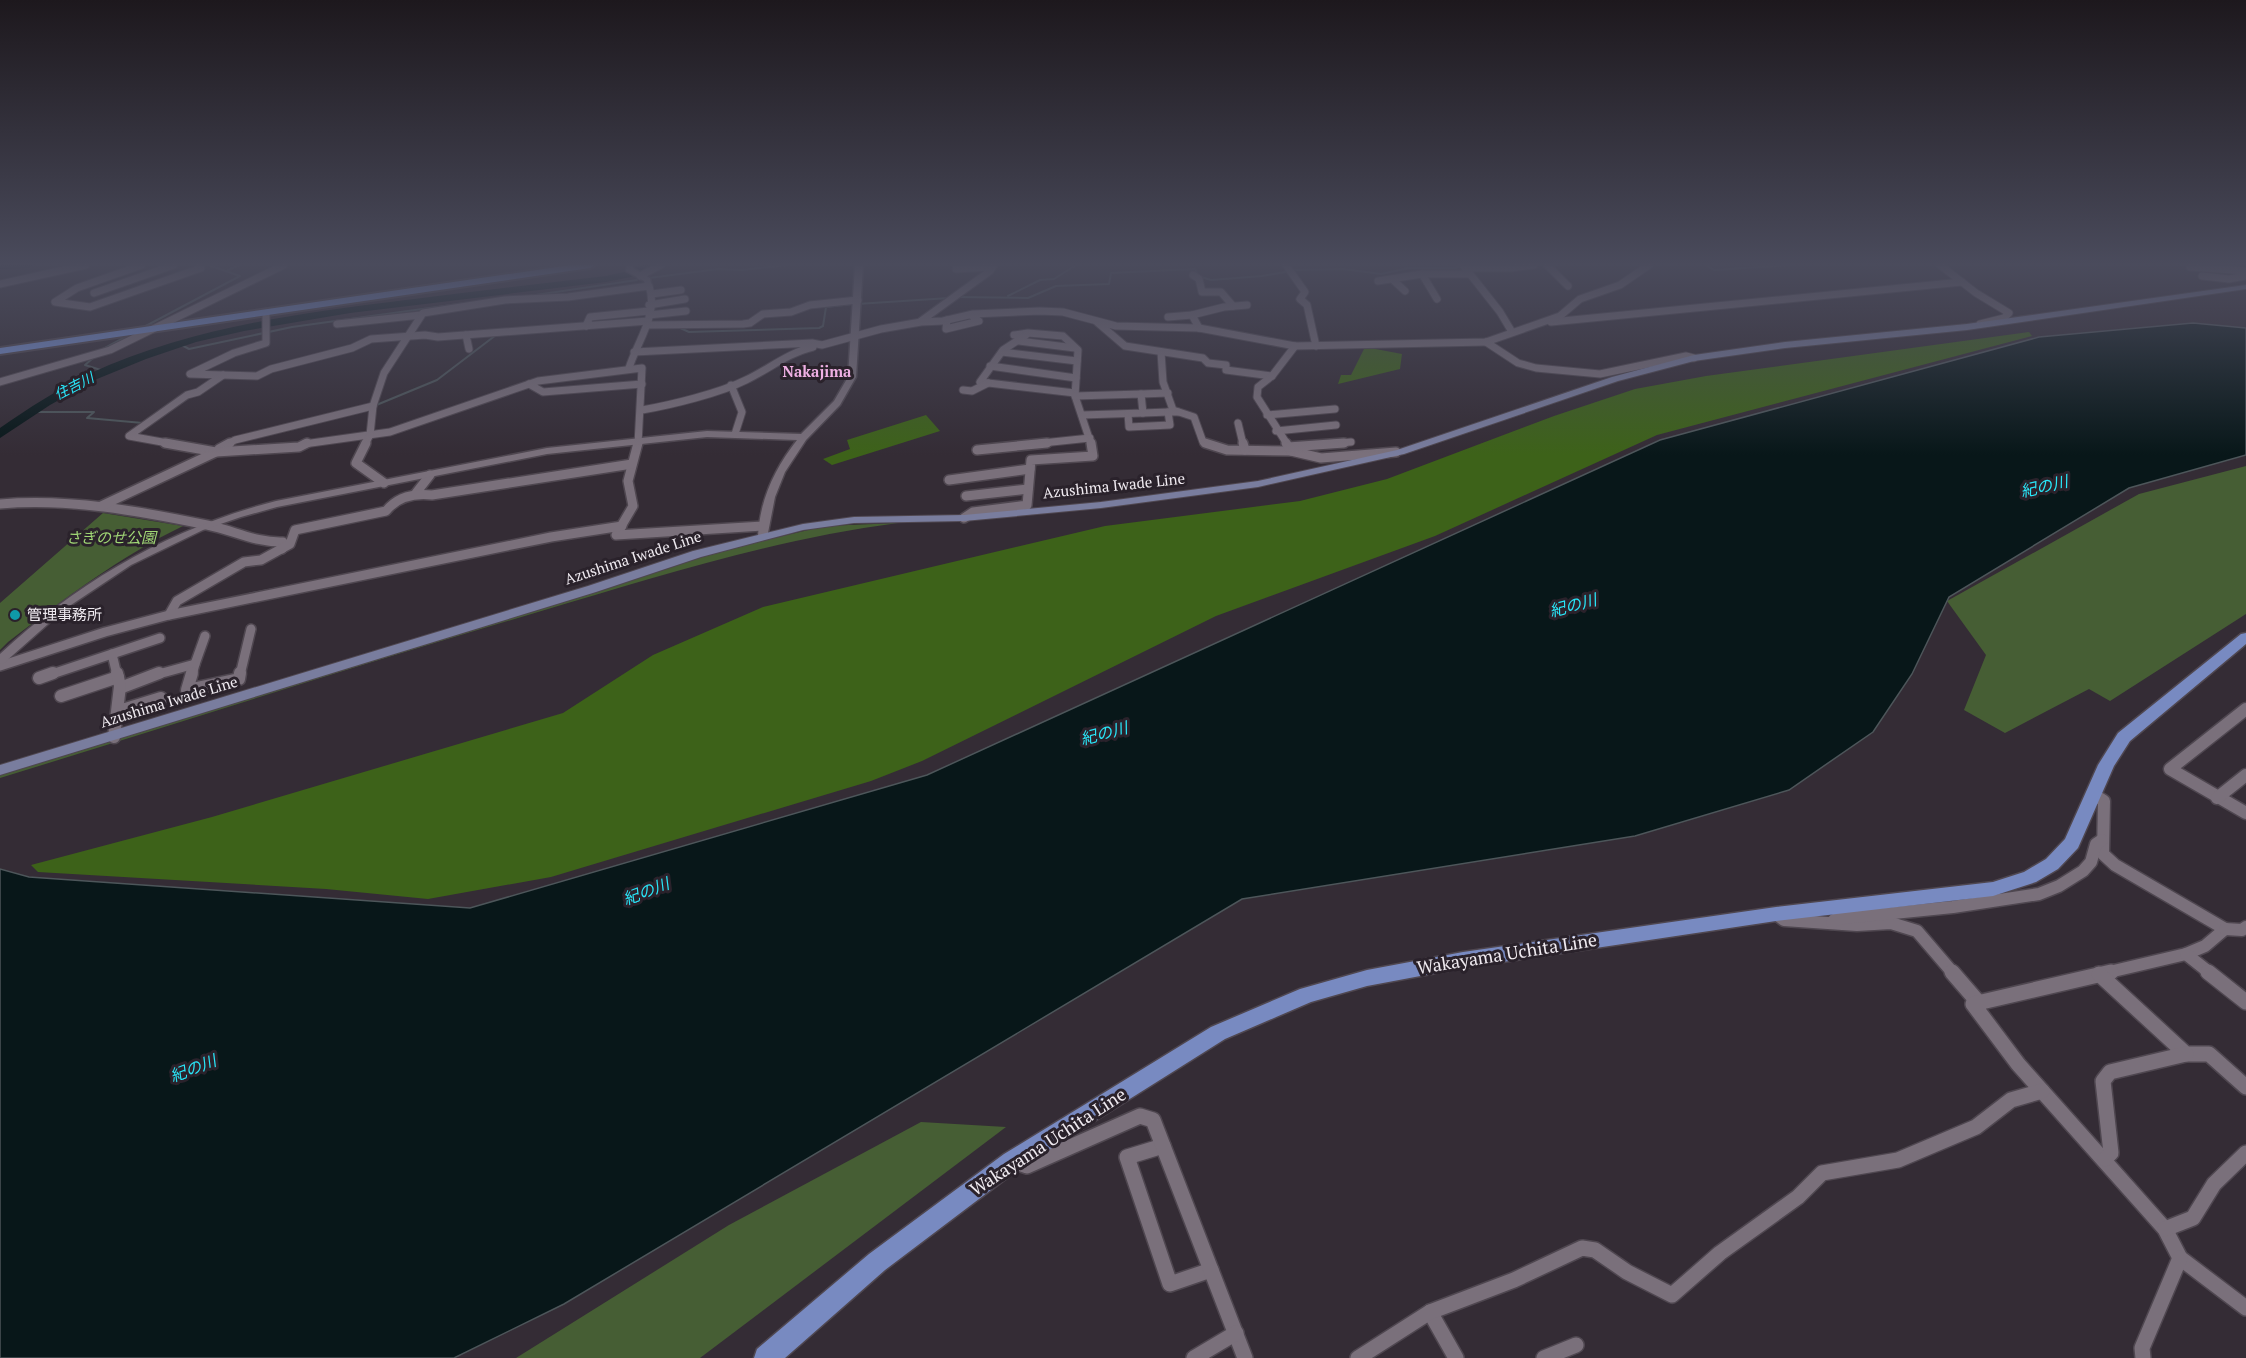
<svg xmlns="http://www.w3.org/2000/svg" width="2246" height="1358" viewBox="0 0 2246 1358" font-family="'PT Serif','Noto Sans JP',serif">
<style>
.green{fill:#465e34}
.forest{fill:#3d6219}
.water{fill:#081719;stroke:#4d565a;stroke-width:1.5}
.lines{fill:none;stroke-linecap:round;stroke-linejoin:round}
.stream-far1{stroke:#4d565a;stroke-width:2}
.stream{stroke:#4d565a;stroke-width:3}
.river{fill:#081719;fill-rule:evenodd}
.minor-far3-casing{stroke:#4f4750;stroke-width:9}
.minor-far2-casing{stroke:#4f4750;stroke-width:12}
.minor-far1-casing{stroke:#4f4750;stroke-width:15}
.minor-casing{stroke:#4f4750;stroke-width:18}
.tertiary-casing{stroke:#4f4750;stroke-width:3}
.secondary-casing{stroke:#4f4750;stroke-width:2}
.primary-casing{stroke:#4f4750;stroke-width:3}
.trunk-casing{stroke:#4f4750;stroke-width:4}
.minor-far3{stroke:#7a707b;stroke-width:7}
.minor-far2{stroke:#7a707b;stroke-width:9}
.minor-far1{stroke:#7a707b;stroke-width:12}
.minor{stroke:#7a707b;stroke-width:15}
.tertiary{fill:#7a707b;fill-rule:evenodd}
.secondary{fill:#797d9e;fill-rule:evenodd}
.primary{fill:#788ac1;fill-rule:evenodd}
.trunk{fill:#7792d8;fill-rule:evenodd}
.culture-dot{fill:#0f9aa8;stroke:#2a222b;stroke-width:2}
.labels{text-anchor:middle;stroke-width:6;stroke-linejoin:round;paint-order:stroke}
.far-water-label{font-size:14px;font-style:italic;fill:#29e7f9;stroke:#2a222b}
.far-quarter-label{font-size:15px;font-weight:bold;fill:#f0b0e4;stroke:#2a222b}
.street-label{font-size:15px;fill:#efeaf0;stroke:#2a222b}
.park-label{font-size:15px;font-style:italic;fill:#a1d876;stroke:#2a222b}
.poi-label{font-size:15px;fill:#efeaf0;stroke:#2a222b;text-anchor:start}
.water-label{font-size:16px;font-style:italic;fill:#29e7f9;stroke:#2a222b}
.near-street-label{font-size:18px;fill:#efeaf0;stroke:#2a222b}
</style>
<rect width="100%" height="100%" fill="#342c35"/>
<g class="green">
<path d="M2246 466V614L2110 701 2089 689 2005 733 1964 710 1986 655 1947 601 2139 494Z"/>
<path d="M103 513 183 526C119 557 64 599 8 642L0 650V603Z"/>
<path d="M898 523C775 539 657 577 538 612 358 665 179 723 0 778V774L703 555 825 526Z"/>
<path d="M921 1122 1006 1127 700 1358H516L729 1225Z"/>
</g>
<g class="forest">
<path d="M2029 332 2032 336 1657 435 1435 536 1216 616 922 761 871 781 551 877 428 899 326 889 38 872 31 865 212 817 563 713 653 655 763 607 1105 526 1300 501 1387 479 1554 416 1635 389 1706 376Z"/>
<path d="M1365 347 1402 354 1400 369 1338 384 1341 375H1351Z"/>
<path d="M926 415 940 431 832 465 823 459 850 449 847 440Z"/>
</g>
<path class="water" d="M2193 323 2246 328V455L2129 488 1949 597 1912 674 1873 732 1789 790 1635 836 1242 899 564 1304 454 1358H0V869L29 877 470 908 927 775 1660 440 2039 337Z"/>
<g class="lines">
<g class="stream-far1">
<path d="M1668 265H1672"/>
<path d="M1706 265 1714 270 1793 265"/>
<path d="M228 270 240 265"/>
<path d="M649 278 718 269 742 270 788 265"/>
<path d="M529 296 637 280"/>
<path d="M1008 296 1040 280 1054 279 1076 265"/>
<path d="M956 297 1028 298 1056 286 1109 284 1111 273 1195 269 1198 276 1211 280 1262 276 1297 270 1343 269 1381 274 1409 268H1456L1461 265"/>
<path d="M857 304 949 298"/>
<path d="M678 327 689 332 819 328 823 326 826 307 853 304"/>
<path d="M142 328 240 276 208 265"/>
<path d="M178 343 189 349 292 327 466 303"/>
<path d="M103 349 131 334"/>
<path d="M93 358 85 365 104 371"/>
<path d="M374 406 437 380 496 335"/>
<path d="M28 412H94L87 418 143 423"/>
</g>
<path class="stream" d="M250 594 276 589"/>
<g class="river">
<path d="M0 265H33L28 268 0 269Z"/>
<path d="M643 265H656L631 277 606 282 350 313 244 331 196 342 146 359 97 379 50 405 0 438V428C29 408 58 389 89 374 186 329 293 314 398 301 467 292 537 284 606 276L624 272Z"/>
</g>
<g class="minor-far3-casing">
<g id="minor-far3">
<path d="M142 265 77 288 55 302 90 307 201 268 198 265"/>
<path d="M1286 265 1305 292 1300 299 1307 305 1316 346"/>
<path d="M1463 265 1500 312 1512 332"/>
<path d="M1547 265 1568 286"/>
<path d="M1940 265 1976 293 2009 313 2004 318 1980 324"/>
<path d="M2190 267 2246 271"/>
<path d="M1465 268H1511L1534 265"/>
<path d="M956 269 992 267"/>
<path d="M1422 274 1437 299"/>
<path d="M1193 275 1199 279 1202 292H1221L1233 306"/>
<path d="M640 276 661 265"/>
<path d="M2202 276 2229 279 2246 276"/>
<path d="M1392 279 1405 291"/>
<path d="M1378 281 1422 274H1469"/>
<path d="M0 284 86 265"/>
<path d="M94 293 174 265"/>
<path d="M652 294 681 290"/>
<path d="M649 305 685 299"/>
<path d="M266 314V343L234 353 190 374 257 376 271 369 352 348 371 339 425 335 438 337 648 321"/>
<path d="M649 315 686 311"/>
<path d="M1168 317 1192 315"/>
<path d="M947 320 946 329 979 321 971 315"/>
<path d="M921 321 990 271 994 265"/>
<path d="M1097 322 1125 346 1203 358 1208 363 1226 365V370L1272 376"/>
<path d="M1551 322 1962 282"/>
<path d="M337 324 421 315"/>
<path d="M648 325 743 324 750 323 763 314 791 312 810 305 858 300"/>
<path d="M586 326 590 317 649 311"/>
<path d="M1199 328 1192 315 1224 307 1247 305"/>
<path d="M466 335 469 349"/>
<path d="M1014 335 1028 333 1063 336 1078 350 1075 396 1091 444"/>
<path d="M1026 335 1003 350 980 382 1075 393"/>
<path d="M1019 341 1075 348"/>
<path d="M1486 342 1518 363 1536 368 1600 374 1686 356 1694 358"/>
<path d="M634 352 812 343 822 345 881 329 921 322 943 321 973 314 1040 311 1063 312 1116 326 1199 328 1295 346 1486 342 1560 316 1580 299 1620 285 1649 265"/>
<path d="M1002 352 1077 361"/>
<path d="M1161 352 1163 382 1173 410 1194 417 1203 442 1209 444"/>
<path d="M990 366 1076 378"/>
<path d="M0 382 110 350 284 265"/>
<path d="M529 384 543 392 642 384"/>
<path d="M731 385 742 412 735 434"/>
<path d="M963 390 972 391 988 383"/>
<path d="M1141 394 1168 393"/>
<path d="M1075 396 1141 394 1143 413 1082 415"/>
<path d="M642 410C671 405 720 393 746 380 769 369 788 353 813 347"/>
<path d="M1143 413 1168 412"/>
<path d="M1128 414 1129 427 1170 425 1168 412H1178"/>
<path d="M1267 415 1335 409"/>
<path d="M1238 423 1243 444"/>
<path d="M1276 431 1336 425"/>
<path d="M173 444 129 436 187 395 198 392 223 375"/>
<path d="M228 444 235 440 373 406"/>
<path d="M304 444 390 432 538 381 642 368 638 444"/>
<path d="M365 444 370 435 373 406 384 373 423 313 505 300 568 297 649 286C659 314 637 342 629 368"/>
<path d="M1033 444 1090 438"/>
<path d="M1287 444 1257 397 1258 387 1272 376 1295 346"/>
<path d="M1325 444 1351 442"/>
</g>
</g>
<g class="minor-far2-casing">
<g id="minor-far2">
<path d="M165 443 216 452"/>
<path d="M366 443 356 463 384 483"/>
<path d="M638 443 628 481 633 506 616 535 763 526"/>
<path d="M1205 443 1227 450 1291 451 1321 458 1396 452"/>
<path d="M1243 443 1245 450"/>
<path d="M1286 443 1291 451"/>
<path d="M1288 447 1344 443"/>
<path d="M219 449 230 443"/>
<path d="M977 450 1047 443"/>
<path d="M949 480 1030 469"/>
<path d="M416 493 430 475"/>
<path d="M966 496 1028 489"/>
<path d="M0 504C69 498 139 511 207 525 233 530 256 543 283 542L282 549"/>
<path d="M101 506 216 452 299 447 307 443"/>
<path d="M964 518 973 512 1027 505 1031 460 1093 456 1091 443"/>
<path d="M169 615 177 601 244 562 261 560 290 544 295 530 386 511C398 496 414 493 432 495L632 464"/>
<path d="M112 654 117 675"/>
<path d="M195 664 205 636"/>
<path d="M0 666 105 632 169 615 551 537 622 526"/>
<path d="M49 675 160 638"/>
<path d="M155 675 195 664 192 675"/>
<path d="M240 675 251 629"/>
</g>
</g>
<g class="minor-far1-casing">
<g id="minor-far1">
<path d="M192 673 187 690 239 679 240 673"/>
<path d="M39 678 53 673"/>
<path d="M120 688 159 673"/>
<path d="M61 696 118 677"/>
<path d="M2246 709 2170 769 2246 813"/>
<path d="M119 711 161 698"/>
<path d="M114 737 120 686 117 673"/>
<path d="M2093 794 2104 801 2103 854 2115 865 2225 929 2205 946 2186 954 2105 973"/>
<path d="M2217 798 2246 775"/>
<path d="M1776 914 1784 920 1857 925 1891 923 1917 931 1953 973"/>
<path d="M1832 923 1834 920 1844 918 1953 907 2039 894 2059 886 2083 871 2091 862 2096 844 2102 840"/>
<path d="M2225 929 2242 930 2246 927"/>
<path d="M2186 954 2210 973"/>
</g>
</g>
<g class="minor-casing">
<g id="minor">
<path d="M1952 972 1978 1002"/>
<path d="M2111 972 1973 1004 2018 1064 2165 1229 2180 1258 2246 1308"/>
<path d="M2208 972 2246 1002"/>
<path d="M2099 974 2186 1054H2209L2246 1087"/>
<path d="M1163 1146 1127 1157 1170 1284 1211 1270"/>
<path d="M2105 1159 2111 1153 2103 1081 2110 1072 2186 1054"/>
<path d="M1013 1161 1027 1166 1140 1116 1153 1120 1245 1358"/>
<path d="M2165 1229 2193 1218 2214 1184 2246 1153"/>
<path d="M1430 1312 1456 1358"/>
<path d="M1194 1358 1236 1333"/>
<path d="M1358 1358 1430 1312 1514 1280 1582 1248 1595 1250 1627 1272 1672 1295 1720 1253 1798 1197 1822 1173 1898 1160 1976 1127 2011 1100 2042 1091"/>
<path d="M1544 1358 1576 1345"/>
<path d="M2143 1358 2142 1348 2180 1258"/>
</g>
</g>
<g class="tertiary-casing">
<g id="tertiary">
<path d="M627 265H633V268L650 278 652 288H646L644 281 626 271Z"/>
<path d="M855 265H863L856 377 840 405 806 440 785 472 775 497 767 538H759L758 536C760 499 775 468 797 440L707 437 547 454 277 507 241 517 203 530 131 565 65 609 4 663 0 664V654C80 580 171 528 276 501L547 448 707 431 801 434 834 401 848 377Z"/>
</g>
</g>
<g class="secondary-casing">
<path id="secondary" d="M2246 285V289L1967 330 1785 348 1694 361 1618 381 1404 454 1258 487 1101 508 964 521 854 523 803 530 701 557 596 592 0 775V765L588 586 693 551 803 524 854 517 964 515 1101 502 1258 481 1397 450 1612 377 1694 355 1785 342 1967 324Z"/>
</g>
<g class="primary-casing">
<path id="primary" d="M2246 633V644L2130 741 2114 766 2078 848 2058 869 2036 882 1993 896 1776 921 1463 968 1367 986 1311 1002 1225 1039 1020 1168 885 1270 785 1358H754L757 1349 869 1254 1004 1154 1211 1027 1300 989 1367 970 1463 952 1776 907 1993 882 2024 872 2046 859 2065 839 2098 765 2118 733 2241 634Z"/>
</g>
<g class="trunk-casing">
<path id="trunk" d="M571 265H595L590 268 0 354V348Z"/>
</g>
<use href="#minor-far3" class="minor-far3"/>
<use href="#minor-far2" class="minor-far2"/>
<use href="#minor-far1" class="minor-far1"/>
<use href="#minor" class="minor"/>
<use href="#tertiary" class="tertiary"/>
<use href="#secondary" class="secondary"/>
<use href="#primary" class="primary"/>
<use href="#trunk" class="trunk"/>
</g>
<linearGradient id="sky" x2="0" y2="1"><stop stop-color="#1d181d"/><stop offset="0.58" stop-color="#4a4b5c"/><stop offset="1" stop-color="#4a4b5c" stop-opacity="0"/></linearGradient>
<rect width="2246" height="455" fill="url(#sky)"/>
<circle class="culture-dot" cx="15" cy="615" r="6"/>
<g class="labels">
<g class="far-water-label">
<text transform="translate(74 386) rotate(-27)" y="5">住吉川</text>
</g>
<g class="far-quarter-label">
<text x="817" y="377">Nakajima</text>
</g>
<g class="street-label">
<text transform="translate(1114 486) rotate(-6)" y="5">Azushima Iwade Line</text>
<text transform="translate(633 558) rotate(-18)" y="5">Azushima Iwade Line</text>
<text transform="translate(169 702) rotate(-17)" y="5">Azushima Iwade Line</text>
</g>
<g class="park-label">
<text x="111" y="543">さぎのせ公園</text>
</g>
<g class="poi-label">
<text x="27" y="620">管理事務所</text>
</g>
<g class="water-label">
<text transform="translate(2044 486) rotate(-13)" y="6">紀の川</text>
<text transform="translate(1573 605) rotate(-15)" y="6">紀の川</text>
<text transform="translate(1104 733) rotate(-15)" y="6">紀の川</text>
<text transform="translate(646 891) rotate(-21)" y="6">紀の川</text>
<text transform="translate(193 1068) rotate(-21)" y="6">紀の川</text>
</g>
<g class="near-street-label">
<text transform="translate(1507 954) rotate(-9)" y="6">Wakayama Uchita Line</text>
<text transform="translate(1048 1142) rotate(-33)" y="6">Wakayama Uchita Line</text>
</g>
</g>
</svg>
